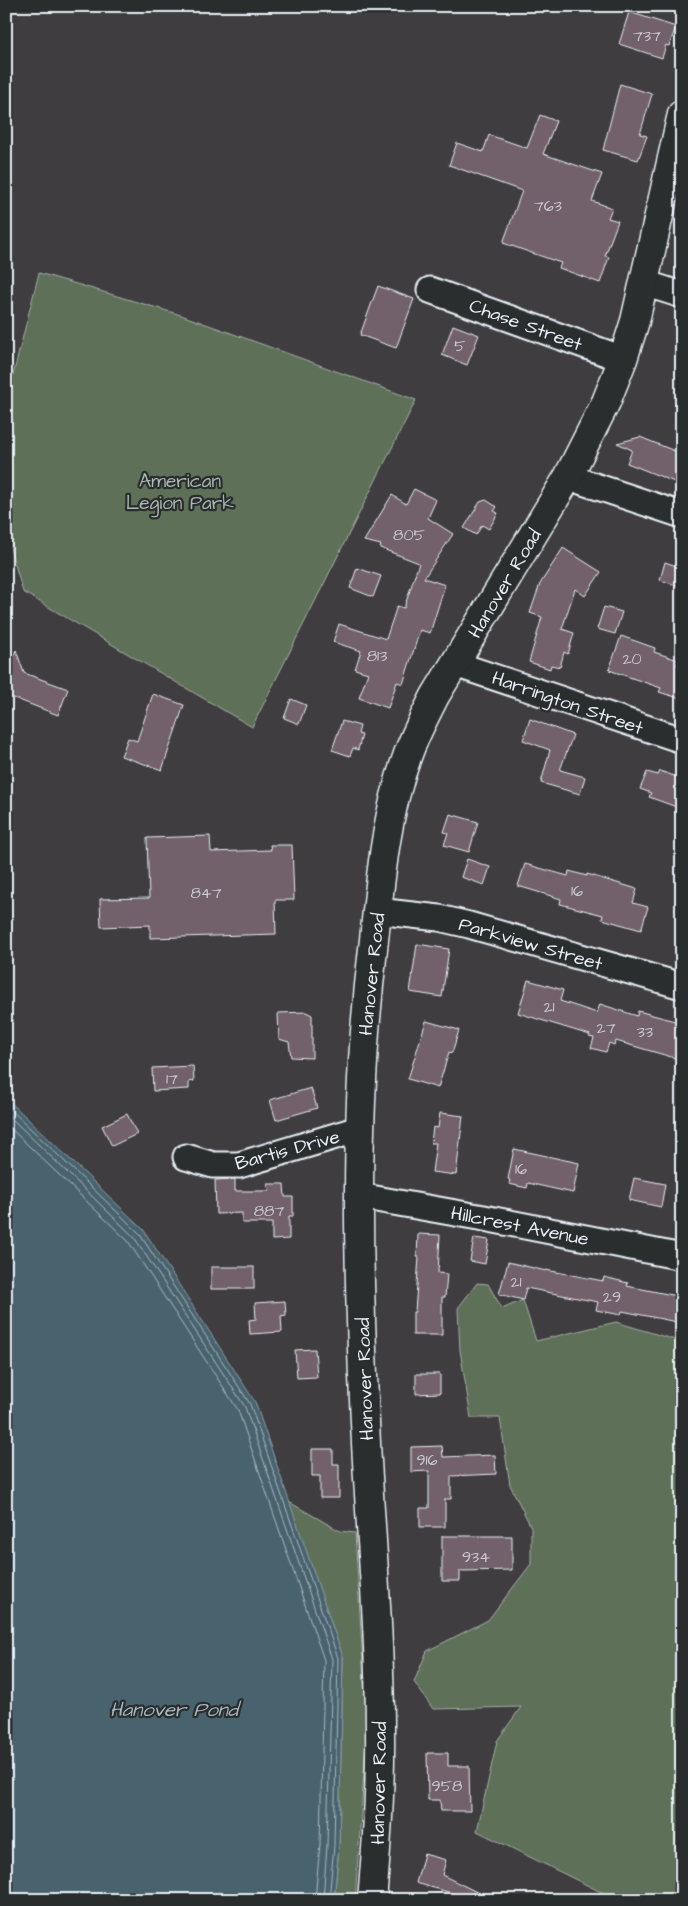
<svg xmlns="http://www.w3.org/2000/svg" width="688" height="1906" viewBox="0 0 688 1906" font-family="'Architects Daughter',sans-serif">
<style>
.green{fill:#5e6f58;stroke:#a3b0a8}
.water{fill:#49636e;stroke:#899ca5}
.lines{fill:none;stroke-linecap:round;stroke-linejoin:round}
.shore{stroke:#a8b8c1;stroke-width:1}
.building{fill:#72616a;stroke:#e8f1f8}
.minor-casing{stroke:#e8f1f8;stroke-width:29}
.major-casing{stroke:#e8f1f8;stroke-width:31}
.minor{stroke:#2a2d2e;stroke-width:25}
.major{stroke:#2a2d2e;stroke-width:28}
.labels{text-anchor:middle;stroke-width:4.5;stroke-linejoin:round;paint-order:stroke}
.number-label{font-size:16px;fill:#cacdd4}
.street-label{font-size:19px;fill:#e8f1f8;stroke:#2a2d2e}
.park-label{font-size:19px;fill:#aab6b0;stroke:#2a2d2e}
.water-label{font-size:20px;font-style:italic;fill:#a8b8c1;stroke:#2a2d2e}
</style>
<rect width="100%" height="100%" fill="#403d40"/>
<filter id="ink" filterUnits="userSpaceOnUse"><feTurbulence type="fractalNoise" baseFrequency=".02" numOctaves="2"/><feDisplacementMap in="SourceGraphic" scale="10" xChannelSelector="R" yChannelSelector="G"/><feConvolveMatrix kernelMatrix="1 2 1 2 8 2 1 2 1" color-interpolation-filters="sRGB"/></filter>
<g filter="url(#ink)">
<g class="green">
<path d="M39 273 181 315 416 400 252 727 23 592 6 534V403Z"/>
<path d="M477 1283 488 1284 502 1309 523 1300 536 1341 616 1322 682 1342V1900H629L624 1895 605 1894 477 1831 497 1741 521 1707 433 1709 414 1682 427 1651 488 1620 531 1564V1527L510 1485 500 1418H471L460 1350 458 1308Z"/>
<path d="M289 1502 340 1531 355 1533 367 1729 355 1900H334L339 1845 343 1657Z"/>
</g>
<path class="water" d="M6 1098 143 1229 255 1402 343 1657 339 1845 334 1900H6Z"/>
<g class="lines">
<g class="shore">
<path d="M6 1105 139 1233 250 1404 338 1658 334 1845 329 1900"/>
<path d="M6 1113 134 1237 245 1407 332 1659 327 1845 323 1900"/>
<path d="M6 1124 128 1241 238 1410 324 1660 320 1844 315 1900"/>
</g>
</g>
<g class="building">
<path d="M629 12 676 27 669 46 666 45 662 58 619 44Z"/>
<path d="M620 84 652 94 640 134 647 136 638 160 603 150Z"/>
<path d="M540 115 556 121 543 154 602 174 592 201 612 208 608 218 618 221 605 256 609 257 600 283 559 268 561 263 503 243 522 191 449 165 457 143 483 152 489 135 527 148Z"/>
<path d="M378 286 414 299 396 348 360 335Z"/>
<path d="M453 325 479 335 467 365 442 355Z"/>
<path d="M640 437 682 454V485L627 463 632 450 617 443Z"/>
<path d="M414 489 436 500 428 518 453 534 424 578 445 585 430 633 420 630 403 684 397 682 388 708 359 698 368 673 355 669 361 651 333 642 339 624 386 639 397 606 404 608 419 563 380 548 381 545 364 541 392 495 406 504Z"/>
<path d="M486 500 497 507 494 511 498 513 489 529 482 525 476 535 464 528 480 502Z"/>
<path d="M563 548 601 572 585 596 575 589 562 629 574 633 568 654 564 652 560 667 551 665 550 669 529 662 542 617 530 613 540 584Z"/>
<path d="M665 562 682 568V587L660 580Z"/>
<path d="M357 568 381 576 373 597 350 588Z"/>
<path d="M604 607 622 612 615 634 597 629Z"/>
<path d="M621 636 655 648 654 652 678 660 676 665 682 667V699L659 692 661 688 609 670Z"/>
<path d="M16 650 24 673 68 689 58 715 6 695V661L11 663Z"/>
<path d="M153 694 184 705 162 770 121 756 128 738 137 741Z"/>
<path d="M291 699 306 705 299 724 284 718Z"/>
<path d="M530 719 573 735 560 770 585 777 580 794 541 783 550 750 523 740Z"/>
<path d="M342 721 360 726 358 734 362 735 358 750 353 748 350 756 332 750Z"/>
<path d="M660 771 682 779V809L649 797 651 793 640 789 647 772 658 775Z"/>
<path d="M450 814 478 822 469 852 444 845 448 833 444 832Z"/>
<path d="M210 836 211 852 271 850 270 845H292L294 900H275L276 934 150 938V925L101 927 100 899 149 898 147 838Z"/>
<path d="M467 859 490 867 484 885 461 877Z"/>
<path d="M525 864 568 876 569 871 587 876V874L637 889 633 903 648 907 641 930 602 919 603 915 560 904 561 899 518 886Z"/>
<path d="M417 944 449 949 442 997 410 992Z"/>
<path d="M528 980 563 990 560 1001 597 1013 600 1004 637 1016 638 1011 682 1023V1060L616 1041 614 1045 609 1043 606 1052 591 1048 594 1038 589 1037 590 1035 518 1013Z"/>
<path d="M306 1012 312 1015V1058L291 1057 289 1042 279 1039 278 1013Z"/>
<path d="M426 1021 459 1030 452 1053 449 1052 438 1088 408 1079Z"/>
<path d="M193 1066 194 1081 189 1082V1089L153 1091 152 1068Z"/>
<path d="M311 1088 317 1108 276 1120 270 1100Z"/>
<path d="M440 1113 463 1116 456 1175 432 1172 436 1143H431L433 1127 438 1128Z"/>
<path d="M127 1114 137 1134 112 1146 102 1126Z"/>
<path d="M514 1149 579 1163 573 1193 528 1183 527 1188 509 1184 510 1180 508 1179Z"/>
<path d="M634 1178 665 1184 661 1207 629 1200Z"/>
<path d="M235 1179V1191H269L268 1184H284L285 1197H293V1216H289V1239L272 1240V1223H242V1213L216 1214 215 1180Z"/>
<path d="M418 1234 440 1235 438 1273 447 1274 445 1297H442V1335H413V1312H415L419 1257H417Z"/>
<path d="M474 1238 489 1240 485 1264 470 1261Z"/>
<path d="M508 1262 546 1271V1270L603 1281 604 1277 628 1283 627 1286 682 1297V1323L622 1311 621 1315 596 1310 598 1302 526 1288 523 1300 499 1294Z"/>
<rect x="211" y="1267" width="43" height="22"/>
<path d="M285 1301 286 1315 281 1316 282 1332 250 1334 249 1320 256 1319 255 1303Z"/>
<path d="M315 1349 317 1377 297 1378 295 1350Z"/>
<path d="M416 1374H440V1393L416 1394Z"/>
<path d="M442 1446 443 1457 495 1455 496 1474 451 1476V1499H445V1527H420V1508H429V1471L411 1472V1447Z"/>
<path d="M312 1449H333V1464H339V1498H320V1476H312Z"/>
<path d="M442 1536H512V1570L460 1571V1581H442Z"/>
<path d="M427 1753H448V1766H469L470 1811H441L440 1800H428Z"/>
<path d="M424 1854 446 1860 442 1875 493 1900H452L455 1894 416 1883Z"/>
</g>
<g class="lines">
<g class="minor-casing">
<g id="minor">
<path d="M644 283 682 295"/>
<path d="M430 290 623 359"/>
<path d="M568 477 682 515"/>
<path d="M455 664 682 740"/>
<path d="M377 911 439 918 469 925 682 986"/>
<path d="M186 1157 213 1165H239L359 1129"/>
<path d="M359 1196 484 1218 682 1257"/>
</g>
</g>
<g class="major-casing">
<path id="major" d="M372 1900C377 1843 381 1786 380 1729 380 1634 371 1538 366 1443 358 1278 353 1113 373 949 380 885 385 817 407 757 414 736 425 716 435 696L568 477 606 402 623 359 635 321 682 114"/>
</g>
<use href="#minor" class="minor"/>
<use href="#major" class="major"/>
</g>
</g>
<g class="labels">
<g class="number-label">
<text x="647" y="41">737</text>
<text x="548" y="211">763</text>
<text x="460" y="351">5</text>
<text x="409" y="540">805</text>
<text x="377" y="661">813</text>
<text x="632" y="664">20</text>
<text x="577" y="896">16</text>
<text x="206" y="898">847</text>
<text x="549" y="1012">21</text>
<text x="606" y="1033">27</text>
<text x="645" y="1037">33</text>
<text x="172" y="1084">17</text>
<text x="521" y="1174">16</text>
<text x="269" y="1216">887</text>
<text x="516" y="1287">21</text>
<text x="612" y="1302">29</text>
<text x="427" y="1465">916</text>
<text x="476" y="1562">934</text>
<text x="447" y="1791">958</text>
</g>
<g class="street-label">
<text transform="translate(526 324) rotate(20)" y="7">Chase Street</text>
<text transform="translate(504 583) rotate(-59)" y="7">Hanover Road</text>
<text transform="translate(568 702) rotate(19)" y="7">Harrington Street</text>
<text transform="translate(531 943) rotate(16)" y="7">Parkview Street</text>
<text transform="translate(371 974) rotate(-84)" y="7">Hanover Road</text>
<text transform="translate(287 1149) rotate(-15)" y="7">Bartis Drive</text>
<text transform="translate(520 1225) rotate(11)" y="7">Hillcrest Avenue</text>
<text transform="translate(364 1379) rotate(-92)" y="7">Hanover Road</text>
<text transform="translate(378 1783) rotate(-89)" y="7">Hanover Road</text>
</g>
<g class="park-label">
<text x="180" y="487">American<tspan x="180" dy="22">Legion Park</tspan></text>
</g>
<g class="water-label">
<text x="174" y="1716">Hanover Pond</text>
</g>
</g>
<rect width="688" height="1906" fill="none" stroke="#2a2d2e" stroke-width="25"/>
<rect x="12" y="12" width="663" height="1881" fill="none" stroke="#e8f1f8" stroke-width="2" filter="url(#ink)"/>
</svg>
